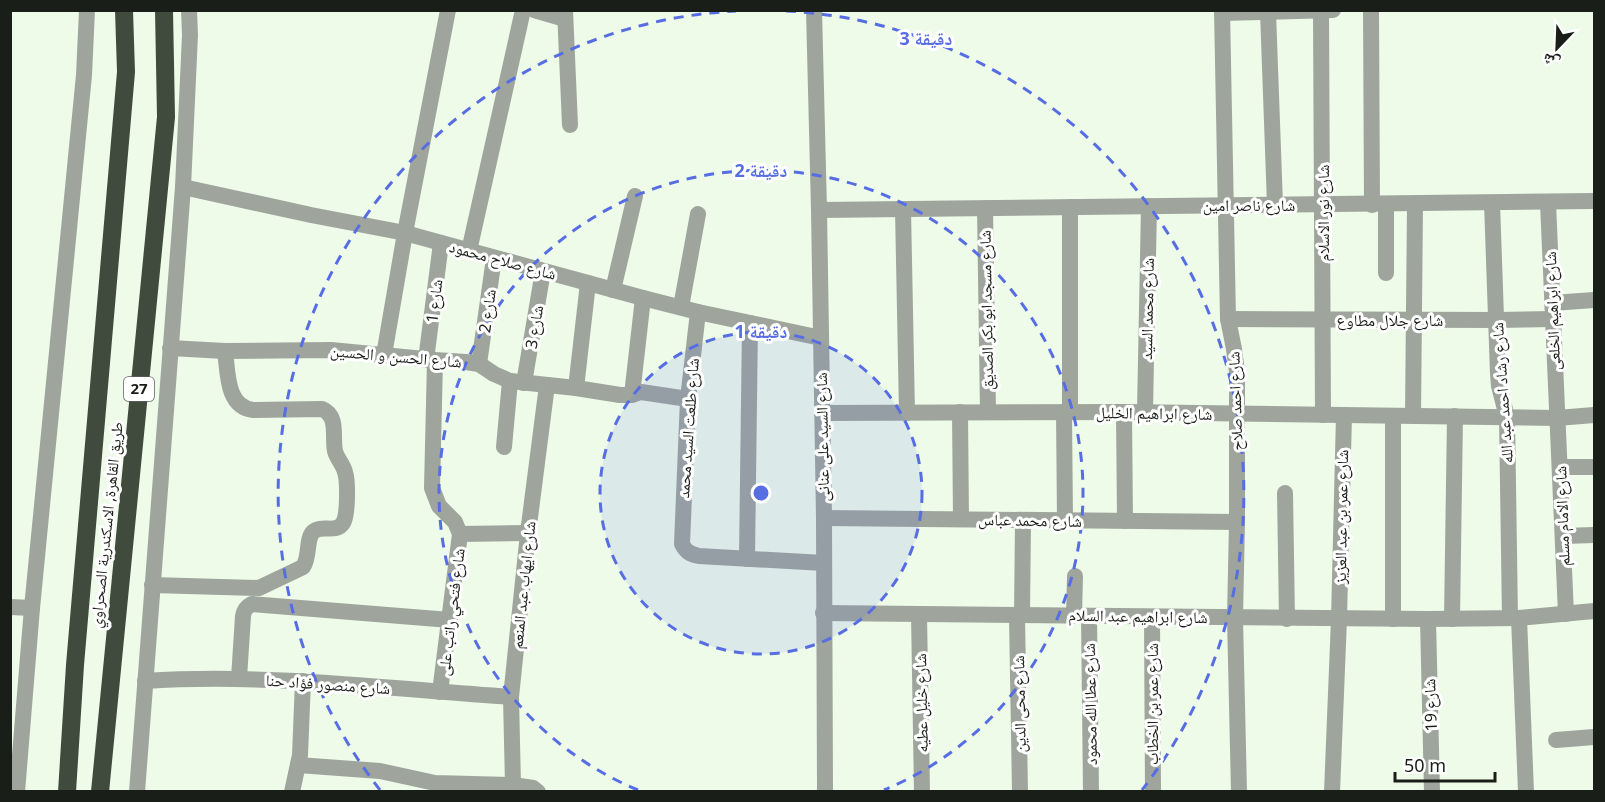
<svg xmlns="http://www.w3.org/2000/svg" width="1605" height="802" viewBox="0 0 1605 802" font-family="'Noto Sans','Noto Naskh Arabic',sans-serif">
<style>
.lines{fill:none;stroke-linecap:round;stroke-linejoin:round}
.minor{stroke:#9fa59d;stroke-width:16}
.highway{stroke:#404b3d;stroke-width:18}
.ring{fill:none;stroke:#566de3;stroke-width:3;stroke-dasharray:10 8}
.labels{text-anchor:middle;stroke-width:6;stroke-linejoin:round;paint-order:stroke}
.shield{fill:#fff;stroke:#5f625d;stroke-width:1.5}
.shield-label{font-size:15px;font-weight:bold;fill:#1a1e18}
.street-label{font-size:16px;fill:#1a1e18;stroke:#fff}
.centre{fill:#566de3;stroke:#fff;stroke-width:3}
.ring-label{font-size:18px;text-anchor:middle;font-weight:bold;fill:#566de3;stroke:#fff;stroke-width:6;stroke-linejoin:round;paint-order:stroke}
</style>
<rect width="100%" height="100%" fill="#eefbe9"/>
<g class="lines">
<g class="minor">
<path d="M534 10 565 19"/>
<path d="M565 10 570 125"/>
<path d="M814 10 819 210 824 518 825 792"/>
<path d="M1222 10 1228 319 1234 349 1237 372V522L1235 618 1239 792"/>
<path d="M1371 10 1372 205"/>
<path d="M1321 11 1323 415"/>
<path d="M1268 12 1275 205"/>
<path d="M1222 13 1333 10"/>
<path d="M183 187 311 215 405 233 643 298 698 312 821 338"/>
<path d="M1492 203 1498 374 1499 386 1507 417 1510 618"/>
<path d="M1548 203C1554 340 1560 477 1566 614"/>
<path d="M1386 204V273"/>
<path d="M985 208 988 412"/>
<path d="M903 209 907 413"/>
<path d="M819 210 1594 201"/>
<path d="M469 251 523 10"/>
<path d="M613 290 635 196"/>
<path d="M1552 303 1594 300"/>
<path d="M681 307 698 214"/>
<path d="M698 312 688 399 682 544C686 552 690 554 699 556L824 563"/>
<path d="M1228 319 1497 320 1553 319"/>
<path d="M170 348 225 351 331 350 435 360 466 362 479 364 494 374 510 381 576 388 620 395H632L641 392 688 399"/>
<path d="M384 355 405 233 448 10"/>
<path d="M426 360 441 243"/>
<path d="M435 360 432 488 439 506 455 522 460 534 440 692"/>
<path d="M479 364 494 258"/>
<path d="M524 383 543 271"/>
<path d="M576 388 588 283"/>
<path d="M632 395 643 298"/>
<path d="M960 412 961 519"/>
<path d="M1064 412 1065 521"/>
<path d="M1070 412V207"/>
<path d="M1124 412 1125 521"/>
<path d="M1145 412 1149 206"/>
<path d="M822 413 1124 412 1557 418 1594 415"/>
<path d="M1413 416 1415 204"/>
<path d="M504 447 510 381"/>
<path d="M1561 467H1594"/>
<path d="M1285 493 1287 619"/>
<path d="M824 518 1237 522"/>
<path d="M460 534 528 533"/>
<path d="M1563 536 1594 535"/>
<path d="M747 559 750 323"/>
<path d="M152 585 259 588 303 567C310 557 306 539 313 532 322 524 336 534 343 523 348 515 348 481 345 472 343 464 337 459 335 451 332 437 339 416 322 409L253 410C226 407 228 372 225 351"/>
<path d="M10 607 32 608"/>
<path d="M823 613 1428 619 1519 618 1594 611"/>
<path d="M919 614 922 792"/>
<path d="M1022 614 1023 520"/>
<path d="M1074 615 1075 576"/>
<path d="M1017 616 1020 792"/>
<path d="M1089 616 1091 792"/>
<path d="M1152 617 1153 792"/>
<path d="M1519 618 1526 792"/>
<path d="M1393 619V416"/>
<path d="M1428 619 1432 792"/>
<path d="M1452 619 1455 416"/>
<path d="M239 678 243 616C244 610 246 607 252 604L450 620"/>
<path d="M145 681C267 673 390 689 511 697"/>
<path d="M1556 740 1594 737"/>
<path d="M298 765 380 771 435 783 513 785 533 788 538 792"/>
<path d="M513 785 511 697 528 533 547 385"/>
<path d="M17 792 32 608 84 75 87 10"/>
<path d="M137 792 183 187 190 35 189 10"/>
<path d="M292 792 300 755 303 681"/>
<path d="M1332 792 1339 619 1344 415"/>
</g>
<g class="highway">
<path d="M67 792 75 665 126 72 124 10"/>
<path d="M100 792 166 117 164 10"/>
</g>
</g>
<circle cx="761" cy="493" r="161" fill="#566de3" fill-opacity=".12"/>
<g class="ring">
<circle cx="761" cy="493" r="161"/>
<path d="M638 790A322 322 0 1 1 884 790"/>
<path d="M380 790A483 483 0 0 1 736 11M786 11A483 483 0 0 1 1142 790"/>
</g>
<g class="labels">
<rect class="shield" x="124" y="377" width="30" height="24" rx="4.5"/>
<g class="shield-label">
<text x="139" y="394">27</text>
</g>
<g class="street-label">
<text x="1249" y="211">شارع ناصر امين</text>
<text transform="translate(1323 213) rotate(-90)" y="6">شارع نور الاسلام</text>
<text transform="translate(503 260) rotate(15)" y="6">شارع صلاح محمود</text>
<text transform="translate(434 301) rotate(-83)" y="6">شارع 1</text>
<text transform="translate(1147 309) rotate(-89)" y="6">شارع محمد السيد</text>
<text transform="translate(986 310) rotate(-91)" y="6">شارع مسجد ابو بكر الصديق</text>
<text transform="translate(487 311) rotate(-82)" y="6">شارع 2</text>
<text transform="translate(1552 311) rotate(-92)" y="6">شارع ابراهيم الخلعى</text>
<text x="1390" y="326">شارع جلال مطاوع</text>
<text transform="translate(534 327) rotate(-81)" y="6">شارع 3</text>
<text transform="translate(396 356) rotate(5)" y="6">شارع الحسن و الحسين</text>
<text transform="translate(1502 393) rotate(-94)" y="6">شارع رشاد احمد عبد الله</text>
<text transform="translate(1235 401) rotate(-92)" y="6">شارع احمد صلاح</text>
<text transform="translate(1154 413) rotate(1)" y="6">شارع ابراهيم الخليل</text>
<text transform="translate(688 428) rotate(-86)" y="6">شارع طلعت السيد محمد</text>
<text transform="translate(822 437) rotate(-91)" y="6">شارع السيد على عنانى</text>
<text transform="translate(1562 516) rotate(-92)" y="6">شارع الامام مسلم</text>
<text transform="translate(1341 517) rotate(-89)" y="6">شارع عمر بن عبد العزيز</text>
<text transform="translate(1030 520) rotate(1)" y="6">شارع محمد عباس</text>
<text transform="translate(106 525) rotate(-84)" y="6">طريق القاهرة, الاسكندرية الصحراوي</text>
<text transform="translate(523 585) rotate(-84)" y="6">شارع ايهاب عبد المنعم</text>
<text transform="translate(451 612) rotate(-83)" y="6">شارع فتحي راتب على</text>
<text transform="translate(1138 616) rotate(1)" y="6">شارع ابراهيم عبد السلام</text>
<text transform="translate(328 684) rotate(4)" y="6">شارع منصور فؤاد حنا</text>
<text transform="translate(921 703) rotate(-91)" y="6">شارع خليل عطيه</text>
<text transform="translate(1019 704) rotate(-91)" y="6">شارع محى الدين</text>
<text transform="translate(1090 704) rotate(-91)" y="6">شارع عطا الله محمود</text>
<text transform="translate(1152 704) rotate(-90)" y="6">شارع عمر بن الخطاب</text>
<text transform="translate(1430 705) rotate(-92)" y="6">شارع 19</text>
</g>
</g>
<circle cx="761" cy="493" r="9" class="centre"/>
<g class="ring-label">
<text x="926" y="45">3 دقيقة</text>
<text x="761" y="177">2 دقيقة</text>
<text x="761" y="338">1 دقيقة</text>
</g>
<rect width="1605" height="802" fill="none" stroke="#1a1e18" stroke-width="24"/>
<g transform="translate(1557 48) rotate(203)" stroke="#ffffff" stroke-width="4.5" paint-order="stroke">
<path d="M0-4.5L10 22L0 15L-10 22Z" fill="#1a1e18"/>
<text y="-9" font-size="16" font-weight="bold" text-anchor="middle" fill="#1a1e18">ش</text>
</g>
<path d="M1395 772v9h100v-9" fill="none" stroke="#1a1e18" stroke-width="3"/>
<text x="1404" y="772" font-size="18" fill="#1a1e18" stroke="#ffffff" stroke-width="4.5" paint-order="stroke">50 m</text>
</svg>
